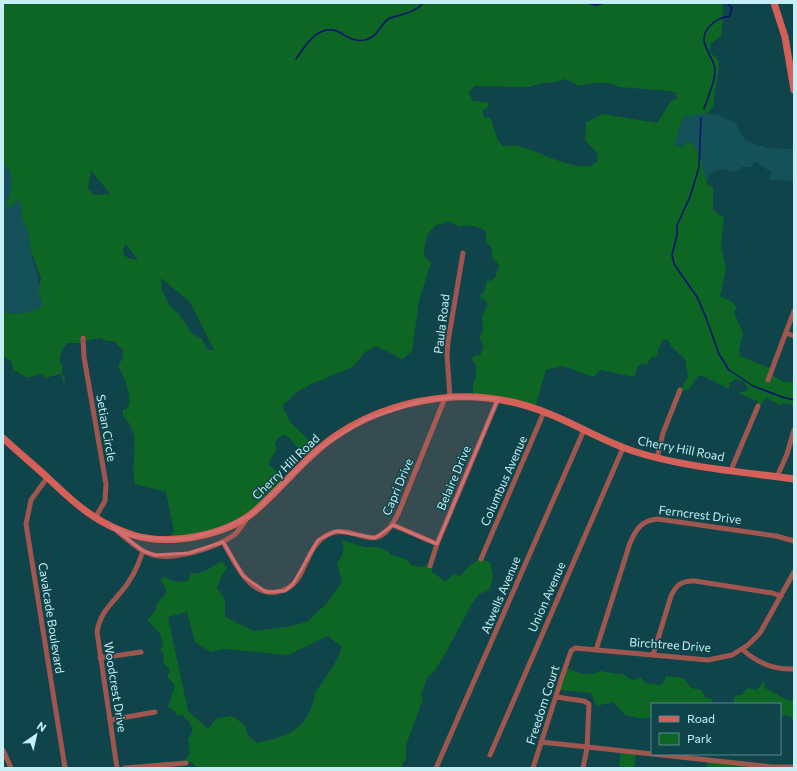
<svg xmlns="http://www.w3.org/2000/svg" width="797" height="771" viewBox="0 0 797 771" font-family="Commissioner,sans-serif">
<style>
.built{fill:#155158}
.green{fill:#0d6624;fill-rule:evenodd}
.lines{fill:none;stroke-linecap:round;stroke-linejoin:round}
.stream{stroke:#071071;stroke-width:1.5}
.street{stroke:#9f564f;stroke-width:5}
.secondary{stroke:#d46057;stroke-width:7}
.marked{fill:#d06e70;fill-opacity:0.2;stroke:#d06e70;stroke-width:3;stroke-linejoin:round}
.labels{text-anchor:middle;stroke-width:3;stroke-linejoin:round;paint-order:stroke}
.street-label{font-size:12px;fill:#c4eff5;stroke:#0f444a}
</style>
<rect width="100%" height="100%" fill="#0f444a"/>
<g class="built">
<path d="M3 3H24L31 253 49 320 3 326Z"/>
<path d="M702 113 718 115 735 123 746 140 755 144 768 148 794 149V179L788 181 772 180 769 177 772 173 755 161 752 167H741L739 171 730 172 725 169 719 170 710 174 707 181 695 147 673 145 683 117Z"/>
</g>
<g class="green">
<path d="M3 3H722C724 14 722 24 721 36L711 43 710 52 718 60 719 66 713 106 708 113 683 117 674 145 684 147 687 140 695 147 699 154 708 185 713 187V210L724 218 721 246 726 269 720 296 731 301 737 307 734 312 743 333 739 350 740 356 772 369 771 374 783 382H794V405L784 403 780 405 766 398 759 406 757 401 738 393 746 391 748 388 744 382 736 379 729 383V389L703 376H698L689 389 680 391 688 377 685 359 672 347 667 339 662 341 656 357 652 356 646 365 642 364 638 366 634 377 600 370 593 377 563 366 546 370 535 407 473 397V385L476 376V365L472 360 473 356 480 355 484 347 479 338 483 331 482 316 488 305 486 301 479 297 484 292 487 280 491 281 495 278 499 266 496 261 492 258V248L486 242V232C480 226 467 224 459 227L448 221 441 225 438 224C426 232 425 242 424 256L431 262 419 301 412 351 402 359 376 346 365 352 353 367 309 385 297 392 282 406 291 423 318 449 308 458 286 435C279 435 277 439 275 445L277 450 269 461V465L287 480 273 495 223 529 168 539 174 531 166 492 135 484C129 460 144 436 123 416V410L128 408C133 396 124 376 118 366L122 359 123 350 114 341H107L100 338 88 340 83 343H67C61 351 57 359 63 368L61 373 65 378 64 385 62 376 60 374 45 378 42 374 27 378 16 371H13L3 385 13 370 12 362 3 356V312C14 316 35 313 43 305L38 291 41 278 31 251 29 234 22 219 21 203 18 200 15 201 13 206 6 207C11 189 18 177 3 162ZM564 79 573 82 578 86C591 83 607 80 619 87L669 91 676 93 677 99 671 101 657 123 603 114 586 122 585 140 597 153 598 161C583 177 539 151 522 147 516 145 509 146 503 146L498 140 490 117 485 118 483 115V110L488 107 489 102 473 101 469 93 474 86 530 87C543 80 554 85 564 79ZM91 170 110 194 94 195 88 189ZM126 244 138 260 128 258 123 254V248ZM161 278 190 302 214 350H208L201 338 192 334 180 315 169 305 162 290Z"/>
<path d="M342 540 365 547H378L387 551 391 555 406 559 411 565 421 567 431 564 432 572 445 581 454 574 460 576 469 566 481 558 490 563C493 575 494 578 489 590L479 594 473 602 445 654 434 672 428 676 421 694 423 699 406 745V760L403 762 402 768H198L191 762H184L190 753 188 739C196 731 191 720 181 715L177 716 175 711 168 707 175 685 167 677 170 670 163 662 164 655 160 650 163 646 160 634 147 620 156 610V605L166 593V588L161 581 162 578 165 577C171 582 182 583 189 580L191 573C204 576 212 565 222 561L227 568 221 577 217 588 225 599V617L254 631 286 627 307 622 328 602 342 582 337 563C343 557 345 548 342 540ZM187 612 195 642 211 652 226 649 288 655 328 636 342 647C337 663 326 676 317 690 313 698 313 706 309 713 297 735 279 738 257 743L248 736 245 725 232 716 217 718 208 729 188 711 168 617Z"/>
<path d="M566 668 582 674H594L600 671 625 675 629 679 635 680 641 678 645 683 660 685 664 683 666 676 684 678 691 688 702 690 705 697 712 699V703L652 704V717L643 719 625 715 613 702 596 706 591 693 559 690Z"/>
<path d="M764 681 765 688C775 692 783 700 794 701V720L789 716 784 715 780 718V704H733L735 695H742L747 688 757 690Z"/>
<path d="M621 752 636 754 634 768H621L619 764Z"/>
<path d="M708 760 794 768H707Z"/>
</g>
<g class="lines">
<g class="stream">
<path d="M587 3 596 5 605 3"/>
<path d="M296 59C305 46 319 22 339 32 348 37 353 42 365 40 379 37 380 23 390 18 402 14 415 13 423 3"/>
<path d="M704 109C708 97 715 83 715 70 714 55 695 42 709 27 715 20 720 18 730 16L732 7 726 3"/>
<path d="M701 118 699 167 690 197 677 225V235L672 255 674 264 697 297 705 315 719 354 729 370 753 386 782 397 794 400"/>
</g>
<g class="street">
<path d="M786 333 794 336"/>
<path d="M83 338 84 357 106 484 105 501 95 518"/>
<path d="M768 380 794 311"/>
<path d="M450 398 447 355 448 342 463 253"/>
<path d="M657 458 663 433 680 390"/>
<path d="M731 470 758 406"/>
<path d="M777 477 787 454 794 430"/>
<path d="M47 478 31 500 26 524 65 768"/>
<path d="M393 525 437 544"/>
<path d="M117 531C127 539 138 550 150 554 172 562 216 548 234 535 239 531 243 524 247 518"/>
<path d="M223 542C234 561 249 597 277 592 287 590 293 586 299 577 307 563 312 543 327 535 357 520 375 562 398 514L445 398"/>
<path d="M481 559 544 412"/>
<path d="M430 566 437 544 498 399"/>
<path d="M742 649C757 663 773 670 794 669"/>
<path d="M596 650 630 543C636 529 642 520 658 519L776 536 794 541"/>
<path d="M653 655 671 596C676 585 682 580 695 581L772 593 781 596"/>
<path d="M100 658 141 652"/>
<path d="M556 697 584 701 589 704 587 748 583 768"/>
<path d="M110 720 155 712"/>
<path d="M541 742 773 767H794"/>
<path d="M3 750 11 768"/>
<path d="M490 755 623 448"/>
<path d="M117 768 97 632C100 614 109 606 121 592 132 580 138 566 143 551"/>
<path d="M125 768 186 763"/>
<path d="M436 768 584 430"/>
<path d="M533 768 562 677 571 651 575 648 708 660 732 655 748 645 760 633 794 572"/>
</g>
<g class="secondary">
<path d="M774 3 785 37 794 90"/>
<path d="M3 438C18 452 34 465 49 479 63 492 77 506 93 516 105 524 120 531 133 535 169 546 226 536 255 511 284 486 307 454 340 433 374 411 412 400 452 397 486 395 521 402 552 415 579 426 605 442 633 451 681 467 743 472 794 479"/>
</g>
</g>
<path class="marked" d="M455 397 498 399 437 544 393 525 375 538 336 531 318 540 293 584 285 591 266 592 243 576 223 542 189 553 155 555 143 551 111 526 133 536 166 539 189 538 220 530 251 515 318 449 364 420 420 401Z"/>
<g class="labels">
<g class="street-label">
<text transform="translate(442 324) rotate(-83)" y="4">Paula Road</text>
<text transform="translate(106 428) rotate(80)" y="4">Setian Circle</text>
<text transform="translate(681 449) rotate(11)" y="4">Cherry Hill Road</text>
<text transform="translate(286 467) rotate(-44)" y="4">Cherry Hill Road</text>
<text transform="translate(454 478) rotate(-67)" y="4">Belaire Drive</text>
<text transform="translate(504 481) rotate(-66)" y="4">Columbus Avenue</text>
<text transform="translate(398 487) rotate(-67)" y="4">Capri Drive</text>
<text transform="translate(700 515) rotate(7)" y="4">Ferncrest Drive</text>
<text transform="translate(501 595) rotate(-67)" y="4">Atwells Avenue</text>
<text transform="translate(547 597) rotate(-66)" y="4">Union Avenue</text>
<text transform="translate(51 618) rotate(81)" y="4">Cavalcade Boulevard</text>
<text transform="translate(670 645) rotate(4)" y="4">Birchtree Drive</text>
<text transform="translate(115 687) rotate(81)" y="4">Woodcrest Drive</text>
<text transform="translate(543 705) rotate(-72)" y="4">Freedom Court</text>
</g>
</g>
<rect width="797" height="771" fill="none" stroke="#c4eff5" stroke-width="8"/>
<rect x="651" y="703" width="130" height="52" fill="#0f444a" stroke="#57888e"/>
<rect x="659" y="716" width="20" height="6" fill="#d46057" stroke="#57888e"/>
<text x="687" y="723" font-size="12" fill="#c4eff5">Road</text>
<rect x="659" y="733" width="20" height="12" fill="#0d6624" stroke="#57888e"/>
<text x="687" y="743" font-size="12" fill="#c4eff5">Park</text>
<g transform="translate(36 735) rotate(34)" stroke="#0f444a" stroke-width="3" paint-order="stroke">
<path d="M0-3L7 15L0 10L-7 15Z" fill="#c4eff5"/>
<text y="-6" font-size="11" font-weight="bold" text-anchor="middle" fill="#c4eff5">N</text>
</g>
</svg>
